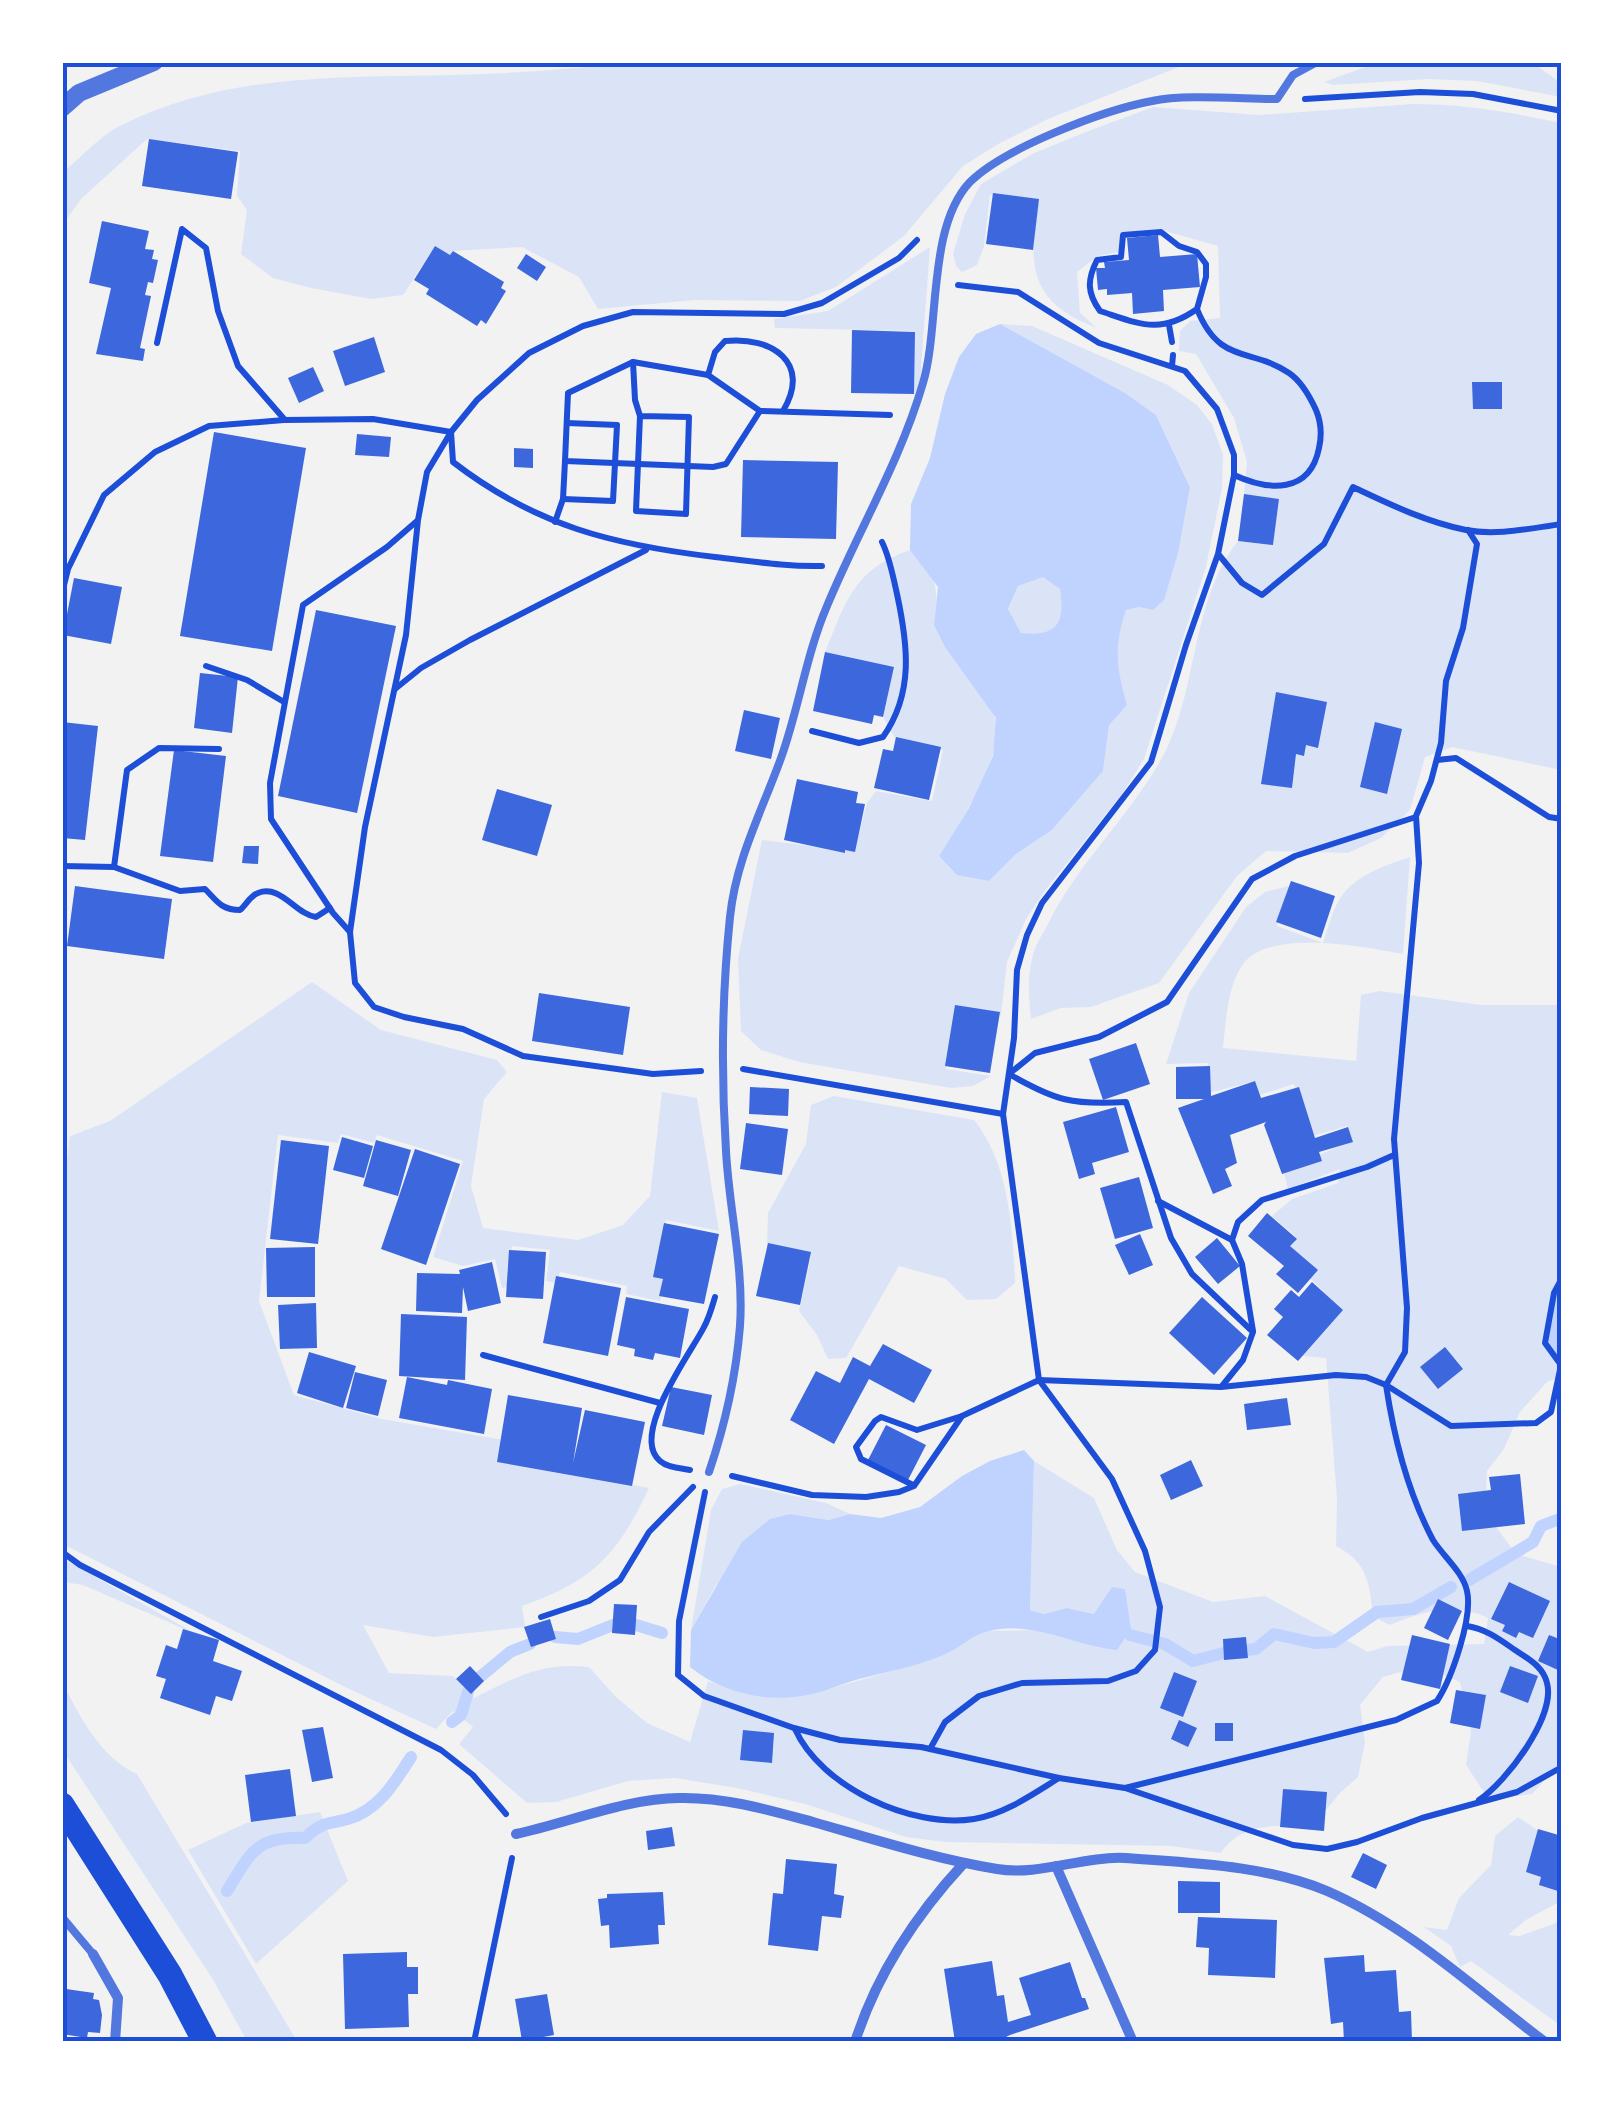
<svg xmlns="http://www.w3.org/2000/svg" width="1624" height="2104" viewBox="0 0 1624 2104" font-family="'Archivo Narrow',sans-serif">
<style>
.green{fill:#dbe4f7}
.water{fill:#bfd3fe;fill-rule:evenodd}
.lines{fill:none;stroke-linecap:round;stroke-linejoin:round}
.stream{stroke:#bfd3fe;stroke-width:12}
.building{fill:#3d67dc}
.path{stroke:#1d4ed8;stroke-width:6}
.service{stroke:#5277de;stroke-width:8}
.minor{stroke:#5277de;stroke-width:10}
.tertiary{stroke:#5277de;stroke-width:18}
.primary{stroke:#1d4ed8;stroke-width:25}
.neatline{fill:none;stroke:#1d4ed8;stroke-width:4}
</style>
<rect width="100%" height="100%" fill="#f2f2f2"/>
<g class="green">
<path d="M644 62 1189 63 1048 119 1000 143 963 166 904 236 836 287 800 301 694 300 598 309 579 277 522 247 453 251 450 255 435 246 403 295 371 299 311 288 273 278 241 254 247 210 237 196 240 151 147 139 81 199 63 224 62 173C81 158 100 135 122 125 235 68 362 79 483 74 537 72 590 67 644 62Z"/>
<path d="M1379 62 1533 63 1561 83V97L1477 81 1429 79 1333 85 1324 82Z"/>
<path d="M1412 104C1464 104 1511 112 1561 123V770L1452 747 1425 757 1410 810 1381 838 1348 853 1266 851 1237 876 1159 983 1091 1007 1061 1008 1031 1019C1029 999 1027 979 1032 959 1034 947 1042 935 1048 924 1079 860 1136 811 1167 748 1198 683 1192 599 1238 541L1273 545 1279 499 1244 494 1247 462 1234 418 1196 354 1179 351 1180 331 1190 321 1220 318 1218 246 1158 229 1120 234 1119 252 1098 256 1077 272 1080 313 1097 328C1028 302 1029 266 1037 201L990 195 984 246 977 265 962 272 956 266 953 254 965 214 981 184 1032 154 1083 133 1153 107 1259 115Z"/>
<path d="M930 247 920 382 914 394V331L775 328 774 319 828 311Z"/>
<path d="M1000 324 1032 326 1168 385 1197 405 1212 424 1223 455 1222 488 1206 567 1144 759 1122 794 1047 888 1026 919 1007 962 1001 1015 956 1008 946 1069 991 1076 973 1086 951 1088 799 1062 761 1050 741 1031 738 958 762 840 854 851 867 803 876 791 932 801 943 750 896 740 883 717 894 667 825 652C847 600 853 570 910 550 938 582 939 582 934 625 951 651 983 688 994 715 1009 750 958 826 939 856L957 874 989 881 1016 854 1052 830 1103 771 1109 724 1127 705C1116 668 1113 649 1125 610L1139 607 1153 610 1190 486 1156 415 1125 393Z"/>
<path d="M1043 576 1060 589C1065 626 1058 636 1021 633L1008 610 1018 586Z"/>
<path d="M1410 857 1403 954C1366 947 1269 928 1243 964 1227 987 1226 1021 1223 1048L1356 1061 1361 995 1380 991 1481 1005H1561V1377L1547 1382 1520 1412 1504 1449 1487 1471 1485 1512 1516 1554 1561 1567V1762L1532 1794 1489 1800 1466 1765 1471 1731 1460 1682 1422 1666 1383 1677 1360 1705 1365 1743 1358 1777 1340 1793 1313 1826C1280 1825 1240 1822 1221 1853L1171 1846 945 1842 906 1837 805 1804 737 1788 675 1778 628 1781 556 1802 527 1803 459 1744 473 1727 453 1711 436 1729 349 1689 63 1544 62 1207 70 1136 110 1121 312 982 381 1030 497 1060 507 1072 484 1099 471 1186 483 1228 578 1240 623 1225 650 1196 662 1092 697 1098 719 1231 666 1220 655 1276 665 1279 660 1301 626 1294 627 1286 560 1272 557 1283 546 1281 550 1250 512 1246 507 1287 502 1288 495 1259 463 1266 433 1257 463 1161 377 1135 374 1143 341 1134 338 1143 278 1135 259 1301 294 1395 382 1419 504 1440 575 1474 649 1488C617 1556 593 1581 522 1606L525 1627 433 1637 363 1625 389 1673 453 1676 474 1698C516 1677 541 1662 589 1667L616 1697 647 1723 690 1742 708 1681 744 1694 807 1695 925 1662 987 1631 1039 1630 1086 1641 1099 1648 1130 1635 1125 1589 1112 1588 1095 1614 1067 1608 1044 1614 1030 1610 1034 1461 1094 1498 1117 1550 1135 1572 1213 1602 1265 1596 1368 1652 1387 1646 1484 1644 1488 1618C1453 1601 1424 1612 1389 1625L1373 1616C1369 1582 1368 1563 1336 1546L1337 1499 1326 1358 1302 1356 1324 1318 1326 1294 1310 1278 1317 1270 1289 1245 1295 1236 1272 1216 1292 1199 1338 1183 1340 1169 1288 1189 1283 1170 1345 1144 1347 1126 1312 1136 1294 1084 1260 1095 1255 1081 1209 1093 1208 1063 1166 1064 1189 993 1246 907 1265 892 1293 885 1277 926 1323 943C1328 929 1332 910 1341 897 1356 875 1386 865 1410 857Z"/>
<path d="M834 1096 974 1120C1009 1163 1013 1230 1015 1283L996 1299 967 1300 946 1279 899 1266 846 1358 828 1359 817 1335 799 1311 811 1257 767 1246 768 1213 806 1144 811 1105Z"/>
<path d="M740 1484 826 1503 850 1514 830 1520 790 1514 716 1585 691 1630 711 1510 722 1489Z"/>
<path d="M62 1558 196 1634 83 1585 63 1582Z"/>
<path d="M62 1681C79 1716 101 1758 137 1774L297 2041H247L212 1978 63 1751Z"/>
<path d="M320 1812 348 1881 256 1964 188 1850 246 1823Z"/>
<path d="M1518 1817 1537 1830 1554 1868 1561 1870V1901L1526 1920 1508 1935 1520 1936 1561 1921V2026L1471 1961 1460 1967 1451 1946 1424 1927 1447 1930 1459 1898 1491 1865 1495 1836Z"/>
</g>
<g class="water">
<path d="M1000 324 1125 393 1156 415 1190 487 1178 553 1164 600 1153 610 1139 607 1126 610C1113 647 1117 670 1127 705L1109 725 1103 771 1052 830 1016 854 989 881 957 875 939 856 969 808 993 756 996 718 945 647 934 625 938 587 910 550 911 504 930 458 945 394 959 357 976 334ZM1043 577 1060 589C1065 625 1057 636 1021 633L1008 609 1018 586Z"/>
<path d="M1024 1450 1034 1461 1030 1610 1044 1614 1067 1608 1094 1614 1112 1587 1125 1589 1131 1629 1117 1650C1075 1646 1034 1620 989 1631 972 1635 957 1650 941 1656 915 1667 886 1672 859 1679 841 1684 824 1692 807 1695 766 1703 722 1693 690 1667L691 1630 742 1542 770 1519 790 1514 829 1520 850 1514 881 1518 920 1507 962 1476 990 1461Z"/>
</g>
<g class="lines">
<g class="stream">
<path d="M1562 1293 1551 1341 1562 1355"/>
<path d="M1469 1580 1533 1542 1541 1526 1562 1518"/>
<path d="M636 1625 662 1633"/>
<path d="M1130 1635 1165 1644 1193 1661 1224 1653"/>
<path d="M555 1637 578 1639 613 1625"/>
<path d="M1247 1650 1256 1649 1274 1634 1314 1643 1334 1642 1377 1612 1413 1609 1451 1587"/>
<path d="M480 1677 510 1652 530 1644"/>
<path d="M452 1722 461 1715 468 1692"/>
<path d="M227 1891C251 1852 256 1836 305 1838 323 1821 326 1825 348 1819 379 1810 395 1782 411 1757"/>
</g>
</g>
<g class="building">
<path d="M149 139 238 152 231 199 142 186Z"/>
<path d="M993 193 1039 199 1033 250 986 244Z"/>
<path d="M102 221 149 231 145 249 154 250 152 259 158 260 153 283 148 282 145 295 151 296 140 348 145 349 143 361 96 354 111 288 89 283Z"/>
<path d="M1158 235 1160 257 1197 254 1200 287 1163 290 1164 311 1133 314 1132 293 1107 295V289L1098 290 1096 268H1105L1104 262 1129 260 1127 238Z"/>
<path d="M435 246 450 255 453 251 504 282 501 288 506 291 486 324 481 320 477 326 426 294 429 289 414 280Z"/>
<path d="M526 254 546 267 537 281 517 268Z"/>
<path d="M852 330 915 332 914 394 851 393Z"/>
<path d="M374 337 385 372 345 386 333 351Z"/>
<path d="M313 367 324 391 299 403 288 378Z"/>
<path d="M1472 382H1502V409H1473Z"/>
<path d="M214 432 306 448 272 651 180 636Z"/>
<path d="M357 434 391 437 389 457 355 455Z"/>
<path d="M514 448 533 449V468L514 467Z"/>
<path d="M743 460 838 462 836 539 741 537Z"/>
<path d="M1244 494 1279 499 1273 545 1238 541Z"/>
<path d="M74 578 122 587 111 644 63 635Z"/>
<path d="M316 610 396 626 357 813 278 796Z"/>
<path d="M825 652 894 667 883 717 874 715 872 724 813 711Z"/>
<path d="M200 673 238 677 232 733 194 728Z"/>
<path d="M1276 692 1327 702 1318 748 1306 745 1304 756 1296 754 1292 788 1261 784Z"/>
<path d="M744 710 780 718 771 759 735 751Z"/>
<path d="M62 722 98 726 85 840 62 838Z"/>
<path d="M1375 722 1402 729 1387 794 1360 787Z"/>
<path d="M896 737 941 747 929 800 874 788 883 749 893 751Z"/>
<path d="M174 750 226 756 213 862 160 856Z"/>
<path d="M797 779 858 792 856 803 865 804 855 852 845 850V853L784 840Z"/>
<path d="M497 789 552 805 537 856 482 840Z"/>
<path d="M244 846H259L258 864 242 863Z"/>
<path d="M1291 881 1335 896 1321 938 1276 922Z"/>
<path d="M75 886 172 899 164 959 67 946Z"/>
<path d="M539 993 630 1007 623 1055 532 1041Z"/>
<path d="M955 1005 1000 1012 990 1073 945 1066Z"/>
<path d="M1136 1043 1150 1084 1103 1100 1089 1059Z"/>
<path d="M1210 1066 1211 1096 1255 1081 1261 1098 1299 1087 1315 1138 1348 1127 1353 1142 1319 1152 1322 1161 1282 1174 1264 1125 1266 1122 1230 1135 1237 1163 1225 1169 1232 1186 1213 1194 1178 1108 1204 1099H1176V1067Z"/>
<path d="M750 1087 789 1089 788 1116 749 1114Z"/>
<path d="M1116 1107 1129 1152 1092 1163 1095 1174 1079 1179 1063 1122Z"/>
<path d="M746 1123 788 1129 782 1175 740 1169Z"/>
<path d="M342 1137 373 1146 364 1178 333 1170Z"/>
<path d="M281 1140 329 1146 318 1244 270 1239Z"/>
<path d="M376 1140 411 1150 398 1196 363 1186Z"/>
<path d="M415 1149 460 1164 426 1265 381 1249Z"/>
<path d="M1139 1177 1153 1228 1115 1239 1100 1188Z"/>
<path d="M1267 1213 1297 1239 1290 1246 1318 1270 1298 1293 1276 1274 1284 1266 1248 1236Z"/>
<path d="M664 1223 719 1234 704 1304 659 1296 663 1279 653 1277Z"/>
<path d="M1140 1234 1153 1265 1129 1275 1115 1245Z"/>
<path d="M1217 1238 1240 1266 1218 1284 1195 1257Z"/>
<path d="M768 1243 811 1252 800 1305 756 1296Z"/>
<path d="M315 1247V1297H267L266 1248Z"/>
<path d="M509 1250 546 1252 543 1299 506 1297Z"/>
<path d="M492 1262 501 1303 468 1311 463 1287 462 1313 416 1311 417 1273 460 1274 459 1270Z"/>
<path d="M556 1276 621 1288 608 1356 543 1343Z"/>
<path d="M1312 1282 1343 1310 1298 1361 1267 1335 1283 1317 1274 1309 1291 1290 1299 1297Z"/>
<path d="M626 1297 689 1309 680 1358 655 1353 653 1360 634 1356 635 1349 617 1345Z"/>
<path d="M1202 1297 1247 1338 1214 1375 1169 1333Z"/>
<path d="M316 1303 317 1348 280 1349 278 1305Z"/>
<path d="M401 1314 467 1317 465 1380 399 1376Z"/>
<path d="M883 1344 932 1370 914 1403 869 1379 834 1444 790 1420 816 1371 840 1383 853 1357 870 1366Z"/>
<path d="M1445 1347 1463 1369 1438 1389 1420 1367Z"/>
<path d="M309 1352 356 1366 343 1408 297 1393Z"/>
<path d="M355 1372 387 1380 378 1416 346 1408Z"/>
<path d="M407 1377 447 1385 448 1380 492 1389 484 1434 399 1418Z"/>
<path d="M671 1387 712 1395 704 1435 662 1426Z"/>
<path d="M508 1395 582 1408 573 1463 585 1410 645 1422 632 1486 497 1462Z"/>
<path d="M1287 1398 1291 1425 1247 1430 1244 1404Z"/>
<path d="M886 1425 926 1445 908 1480 868 1460Z"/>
<path d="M1191 1460 1203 1486 1171 1500 1160 1475Z"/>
<path d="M1520 1474 1525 1524 1462 1531 1458 1494 1491 1490 1489 1477Z"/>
<path d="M1509 1582 1550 1601 1533 1638 1519 1632 1516 1638 1502 1631 1505 1625 1491 1619Z"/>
<path d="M1438 1599 1462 1611 1448 1640 1424 1628Z"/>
<path d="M614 1604 637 1605 635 1635 612 1633Z"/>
<path d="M550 1619 556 1639 531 1647 524 1627Z"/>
<path d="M183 1629 219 1640 213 1661 242 1671 232 1701 216 1696 210 1715 160 1698 166 1679 156 1676 166 1645 177 1649Z"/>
<path d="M1412 1635 1450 1644 1440 1689 1401 1680Z"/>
<path d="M1549 1635 1562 1640V1661L1558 1670 1538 1661Z"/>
<path d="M1246 1637 1248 1658 1224 1660 1223 1639Z"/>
<path d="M470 1666 484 1681 471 1694 456 1679Z"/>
<path d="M1510 1666 1538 1676 1528 1703 1500 1692Z"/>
<path d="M1174 1672 1197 1681 1183 1717 1160 1708Z"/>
<path d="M1456 1690 1486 1695 1480 1729 1450 1723Z"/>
<path d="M1179 1720 1197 1728 1188 1747 1171 1739Z"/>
<rect x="1215" y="1723" width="18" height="18"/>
<path d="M323 1727 333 1778 312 1782 302 1730Z"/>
<path d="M743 1730 774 1733 772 1763 740 1760Z"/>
<path d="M290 1769 296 1816 251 1822 245 1775Z"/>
<path d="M1283 1789 1327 1792 1324 1831 1280 1827Z"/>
<path d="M672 1827 675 1846 648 1850 646 1831Z"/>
<path d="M1538 1829 1562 1836V1883L1558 1891 1539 1885 1541 1877 1526 1872Z"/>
<path d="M1363 1853 1387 1865 1376 1889 1351 1877Z"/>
<path d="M786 1859 837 1864 834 1894 844 1896 841 1918 822 1916 818 1951 768 1945 773 1893 783 1894Z"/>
<path d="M1178 1881 1220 1882V1913H1178Z"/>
<path d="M663 1892 665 1925H658L659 1944 610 1948 609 1925 601 1926 598 1899 607 1898V1894Z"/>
<path d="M1198 1917 1277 1920 1275 1978 1208 1975 1209 1948 1196 1947Z"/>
<path d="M407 1952V1967H418V1994H408L409 2027 345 2029 343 1954Z"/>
<path d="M1364 1955 1365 1972 1396 1970 1399 2012 1411 2011 1412 2042H1344L1343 2022 1331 2024 1324 1958Z"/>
<path d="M992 1961 997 1996 1004 1995 1008 2022 1031 2015 1019 1978 1070 1962 1082 1998H1085L1089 2009 1010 2035 1004 2038V2042H955L944 1969Z"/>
<path d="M66 1989 94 1993 93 1999 99 2000 102 2015 100 2033 88 2032 87 2038 62 2034Z"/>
<path d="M547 1994 554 2035 522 2041 515 1999Z"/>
</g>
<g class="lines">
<g class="path">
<path d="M1305 99 1420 92 1473 94 1562 111"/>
<path d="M1197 309 1206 277V264L1197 252 1179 246 1161 232 1123 235 1121 257 1097 260C1087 280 1087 293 1100 311 1140 324 1160 335 1197 309 1220 366 1251 347 1289 373 1301 381 1310 397 1316 410 1321 422 1322 435 1319 448 1310 494 1269 491 1234 475"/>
<path d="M1169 325 1172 342"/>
<path d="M157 343 182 229 206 248 218 311 238 366 285 420 373 419 451 432 453 462C536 526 613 545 715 557 751 561 786 567 822 566"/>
<path d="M633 362 635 400 640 416 636 511 686 514 689 417 640 416"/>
<path d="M1172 366 1173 355"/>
<path d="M708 375 715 352 725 341C772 336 812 363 783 411"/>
<path d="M760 411 708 375 633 362 568 393 565 461 713 467 726 464 760 411 890 415"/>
<path d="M563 499 613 501 617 425 567 423"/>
<path d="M555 522 563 499 565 461"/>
<path d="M1219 555 1242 583 1262 595 1324 544 1353 487C1389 504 1426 522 1466 530 1497 536 1531 528 1562 524"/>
<path d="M62 593 68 569 104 495 155 452 209 426 284 420"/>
<path d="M206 666 247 680 284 702"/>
<path d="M395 689 421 668 470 640 646 550"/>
<path d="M812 731 859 743 883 737C914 693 908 645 897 594 893 577 890 558 882 542"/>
<path d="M1437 760 1456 758 1549 817 1562 819"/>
<path d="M62 866 114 867 127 770 159 748 219 749"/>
<path d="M114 867 180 891 205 889C217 901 221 910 240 910 246 905 250 896 258 893 281 884 295 914 316 917L330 908"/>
<path d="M350 932 333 913 271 819 270 783 303 605 387 547 417 521"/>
<path d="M743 1069 1003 1114"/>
<path d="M701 1071 653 1074 523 1056 463 1029 404 1017 374 1007 355 983 350 932 365 827 406 635 418 520 427 472 451 432 477 400 529 353 583 326 633 312 784 314 822 303 899 258 917 240"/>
<path d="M1158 1201 1232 1240"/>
<path d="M1253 1331 1242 1264 1232 1240 1238 1222 1262 1200 1367 1167 1394 1155"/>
<path d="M483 1355 660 1403"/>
<path d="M1222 1386 1243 1360 1253 1332 1192 1274 1171 1238 1126 1102C1072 1105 1056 1101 1009 1074L1035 1053 1099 1037 1167 1002 1252 879 1295 856 1416 817"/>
<path d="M690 1470C680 1468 668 1468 660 1461 629 1435 691 1353 704 1327 709 1318 712 1307 715 1297"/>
<path d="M732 1476 812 1495 866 1497 899 1492 914 1486 962 1416 1039 1380 1221 1387 1336 1375 1366 1377 1386 1385 1451 1426 1536 1423 1551 1412 1561 1365 1545 1343 1554 1293 1562 1278"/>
<path d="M913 1485 861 1459 856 1447 875 1421 881 1417 917 1430 962 1416"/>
<path d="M705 1492 679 1621 678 1675 704 1696 794 1728 840 1740 921 1747 1059 1778 1125 1788 1293 1845 1327 1849 1357 1842 1422 1818 1517 1792 1562 1767"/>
<path d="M62 1552 80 1565 441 1750 473 1775 506 1814"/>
<path d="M541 1617 589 1601 620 1580 649 1532 693 1487"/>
<path d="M1467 1626C1486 1629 1499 1639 1515 1650 1528 1659 1543 1666 1547 1683 1556 1717 1506 1782 1479 1800"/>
<path d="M795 1729C821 1787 912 1829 974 1819 1005 1814 1033 1794 1059 1778"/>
<path d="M930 1749 945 1722 979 1696 1022 1683 1108 1681 1136 1671 1155 1650 1160 1607 1145 1551 1112 1479 1039 1380 1003 1114 1014 1038 1017 970 1027 935 1042 903 1151 762 1186 645 1218 554 1234 475V455L1217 409 1185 371 1099 343 1018 292 958 285"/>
<path d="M1125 1788 1396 1720 1437 1701C1452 1678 1473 1617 1467 1591 1463 1572 1443 1556 1433 1540 1408 1493 1394 1438 1386 1385L1405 1352 1407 1308 1394 1139 1419 863 1416 816 1431 781 1441 743 1446 681 1463 628 1477 544 1468 530"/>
<path d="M474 2042 512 1858"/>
</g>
<g class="service">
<path d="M709 1472C725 1425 736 1376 740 1326 744 1267 729 1209 726 1151 721 1073 722 994 730 917 736 859 762 811 781 758 799 708 806 655 827 606 858 531 900 462 923 383 940 327 927 227 970 182 1004 148 1104 110 1152 101 1184 94 1242 99 1277 99L1293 75 1317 62"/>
<path d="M62 1917 93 1954"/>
</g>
<g class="minor">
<path d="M516 1834C567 1823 628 1798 679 1798 725 1797 769 1810 813 1822 873 1839 935 1859 997 1869 1039 1876 1083 1856 1125 1858 1191 1863 1265 1865 1327 1891 1408 1926 1475 1989 1545 2042"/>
<path d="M1056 1866 1133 2042"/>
<path d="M93 1954 118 1998 115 2042"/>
<path d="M855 2042C877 1973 915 1916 964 1863"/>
</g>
<path class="tertiary" d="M62 108 79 93 154 62"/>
<path class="primary" d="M62 1805 170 1975 205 2042"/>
</g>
<rect width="1624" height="2104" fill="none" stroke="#ffffff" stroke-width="130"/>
<rect x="65" y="65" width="1494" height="1974" class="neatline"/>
</svg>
